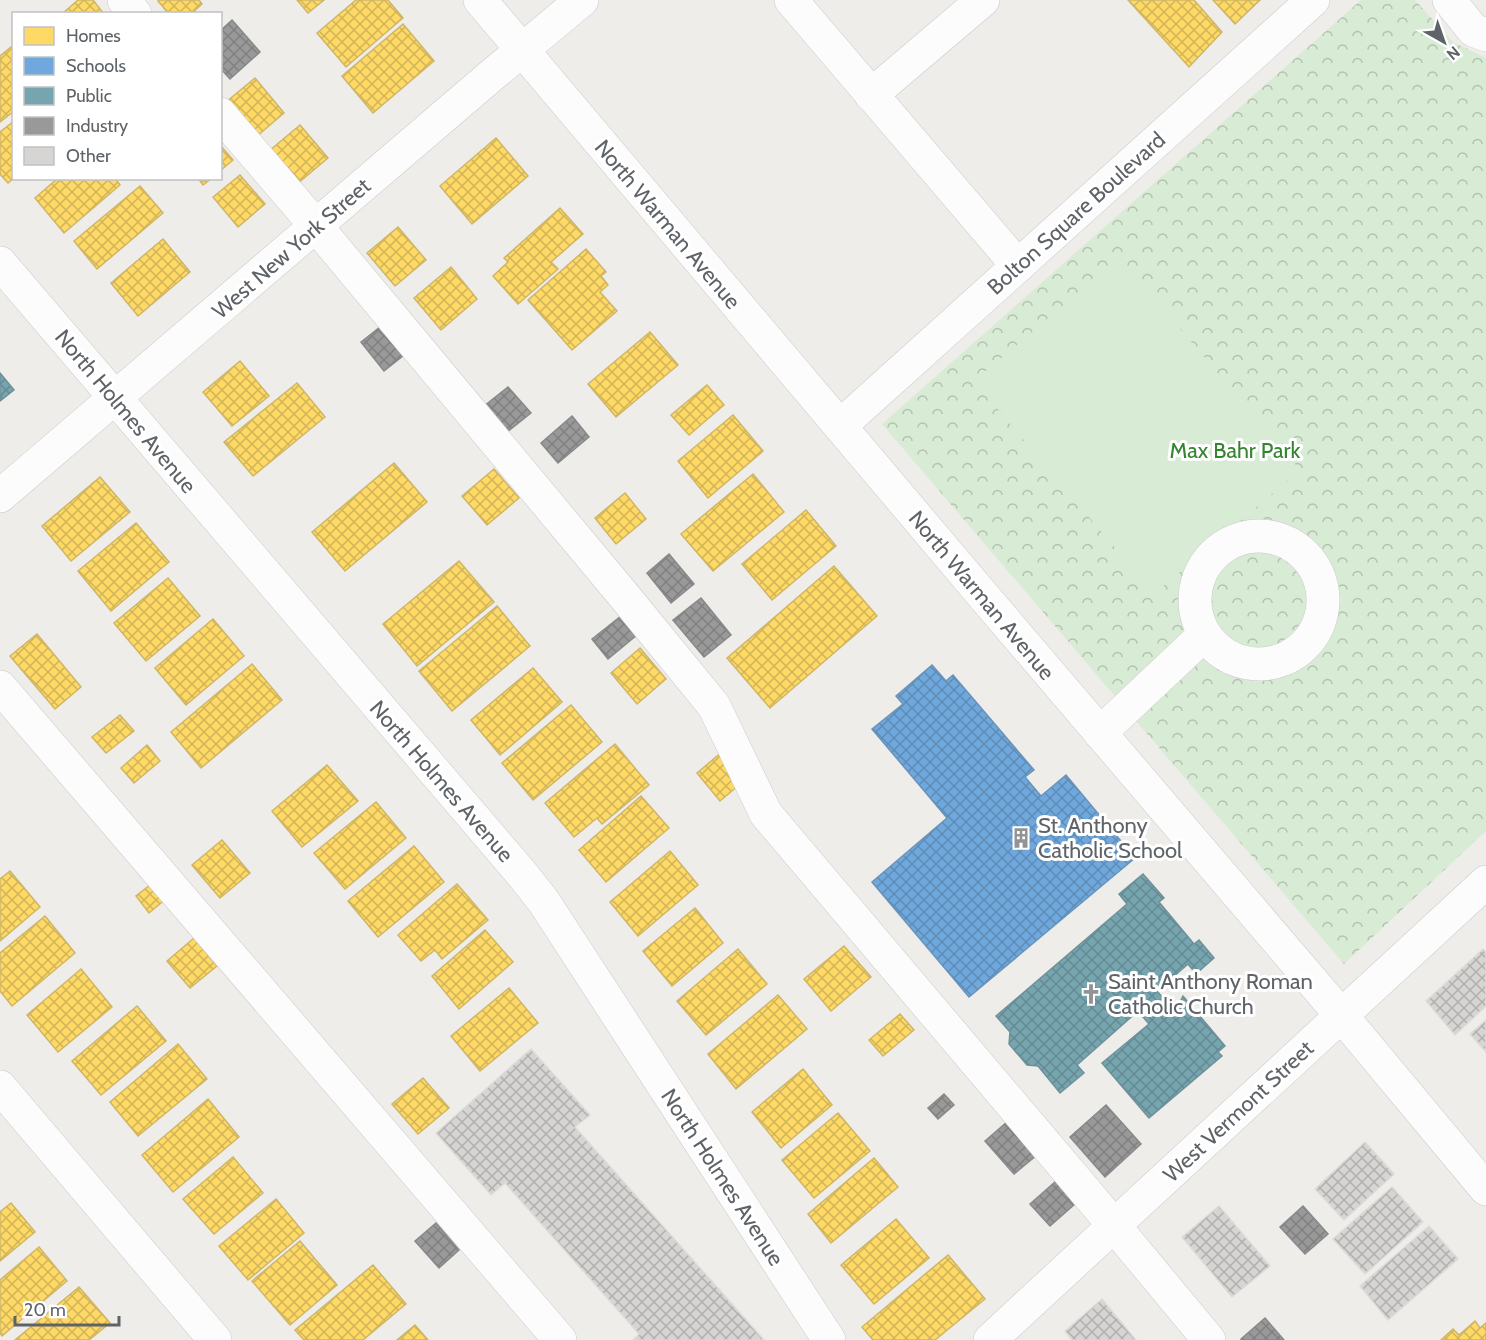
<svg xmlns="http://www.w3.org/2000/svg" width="1486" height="1340" viewBox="0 0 1486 1340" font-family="Cabin,sans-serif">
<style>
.park{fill:url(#park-crowns)}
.garden{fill:#d8ebd4}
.homes{fill:url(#homes-cross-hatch);stroke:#cfb667;stroke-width:1.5}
.schools{fill:url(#schools-cross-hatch);stroke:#6a93b9;stroke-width:1.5}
.public{fill:url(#public-cross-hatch);stroke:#6f919a;stroke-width:1.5}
.industry{fill:url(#industry-cross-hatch);stroke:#87898a;stroke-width:1.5}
.building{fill:url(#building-cross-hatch);stroke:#dedcd8;stroke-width:1.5}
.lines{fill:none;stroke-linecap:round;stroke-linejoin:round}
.minor-casing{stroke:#cacaca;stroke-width:34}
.minor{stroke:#fdfcfc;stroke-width:33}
.labels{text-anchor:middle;stroke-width:6;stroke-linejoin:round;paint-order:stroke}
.street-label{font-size:22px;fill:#5e6368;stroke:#fff}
.park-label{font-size:22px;fill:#348430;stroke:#fff}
.poi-label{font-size:22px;fill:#5e6368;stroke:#fff;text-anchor:start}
</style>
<defs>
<pattern id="park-crowns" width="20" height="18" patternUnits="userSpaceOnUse" patternTransform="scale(1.5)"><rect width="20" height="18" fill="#d8ebd4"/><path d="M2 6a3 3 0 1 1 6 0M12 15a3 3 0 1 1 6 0" fill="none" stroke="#b2c2b0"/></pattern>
<pattern id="homes-cross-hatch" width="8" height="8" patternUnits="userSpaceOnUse" patternTransform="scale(1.5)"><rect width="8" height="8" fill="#ffd966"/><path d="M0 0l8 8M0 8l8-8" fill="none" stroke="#d2b458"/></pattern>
<pattern id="schools-cross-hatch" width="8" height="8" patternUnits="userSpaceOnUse" patternTransform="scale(1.5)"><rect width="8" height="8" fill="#6fa8dc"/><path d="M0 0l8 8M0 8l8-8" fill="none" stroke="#5e8cb6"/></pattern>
<pattern id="public-cross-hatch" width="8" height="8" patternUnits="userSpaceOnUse" patternTransform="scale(1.5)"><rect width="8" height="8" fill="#76a5af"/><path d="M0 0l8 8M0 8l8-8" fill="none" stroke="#648a92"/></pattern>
<pattern id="industry-cross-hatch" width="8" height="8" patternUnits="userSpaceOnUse" patternTransform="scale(1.5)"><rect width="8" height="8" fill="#999"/><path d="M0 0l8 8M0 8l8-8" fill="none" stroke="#808081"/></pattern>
<pattern id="building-cross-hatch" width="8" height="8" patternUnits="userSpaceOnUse" patternTransform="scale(1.5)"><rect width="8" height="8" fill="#d6d5d3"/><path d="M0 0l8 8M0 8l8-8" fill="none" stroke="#b1b0af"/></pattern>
</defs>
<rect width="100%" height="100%" fill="#efede9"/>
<path class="park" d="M1361 0H1415L1453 42 1486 58V831L1344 964 882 424Z"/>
<path class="garden" d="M1120 258 1300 470 1154 594 974 381Z"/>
<g class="homes">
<path d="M78 0H93L104 14H62Z"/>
<path d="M159 0H199L202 4 191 14H169L158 1Z"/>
<path d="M297 0H324L308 13Z"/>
<path d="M356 0H388L403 18 346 67 317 33Z"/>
<path d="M1128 0H1194L1222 32 1189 67Z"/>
<path d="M1213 0H1260L1235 24Z"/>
<path d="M403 24 434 61 373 113 342 76Z"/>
<path d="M11 47 14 50V111L0 122V56Z"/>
<path d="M255 78 284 113 256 137 226 102Z"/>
<path d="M14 121V178L8 183 0 174V132Z"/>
<path d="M300 125 328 158 297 184 269 151Z"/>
<path d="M496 138 528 176 472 224 440 186Z"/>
<path d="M220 145 233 160 220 171Z"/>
<path d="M240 175 265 204 238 227 213 197Z"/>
<path d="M58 178H115L120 185 64 233 35 198Z"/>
<path d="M198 178H212L203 185Z"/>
<path d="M140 186 163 213 97 269 74 241Z"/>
<path d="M560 208 583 234 551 262 558 269 518 304 493 276 508 262 504 258Z"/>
<path d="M398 227 426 260 395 286 367 253Z"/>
<path d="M163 239 190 272 138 316 111 283Z"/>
<path d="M586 249 606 272 601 276 608 285 600 292 617 311 572 350 528 300Z"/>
<path d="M451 267 477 299 441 330 414 298Z"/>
<path d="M650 332 678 365 616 417 588 384Z"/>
<path d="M240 361 269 396 232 426 203 392Z"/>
<path d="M297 383 325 417 253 476 224 442Z"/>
<path d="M707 385 724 405 689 435 671 415Z"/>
<path d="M733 415 763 451 708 498 678 461Z"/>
<path d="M394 463 427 502 345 571 312 532Z"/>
<path d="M494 469 519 498 487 525 462 496Z"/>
<path d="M753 474 784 512 713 571 681 534Z"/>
<path d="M100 477 130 512 71 561 42 526Z"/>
<path d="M625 493 646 519 616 544 595 518Z"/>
<path d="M806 510 836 546 772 600 742 564Z"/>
<path d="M136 523 169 562 111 611 78 571Z"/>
<path d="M459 561 494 602 417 666 383 624Z"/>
<path d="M834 566 877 616 770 708 727 658Z"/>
<path d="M168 578 200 616 146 661 114 623Z"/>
<path d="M497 606 530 646 452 711 419 671Z"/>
<path d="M213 619 244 656 186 705 155 668Z"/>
<path d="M37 634 81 687 55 709 10 656Z"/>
<path d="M640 648 666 679 637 704 611 673Z"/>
<path d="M252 664 282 700 201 768 171 732Z"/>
<path d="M533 668 562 702 500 755 471 720Z"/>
<path d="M571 705 602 742 533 800 502 763Z"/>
<path d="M120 715 134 731 106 753 92 737Z"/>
<path d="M615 744 649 785 602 824 597 818 574 837 545 803Z"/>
<path d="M147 745 160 761 134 783 121 768Z"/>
<path d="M723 751 746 779 720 801 697 773Z"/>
<path d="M327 765 358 801 302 847 272 811Z"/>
<path d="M641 796 669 828 606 882 579 850Z"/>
<path d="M376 802 406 838 345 889 314 853Z"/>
<path d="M222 840 250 873 220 898 192 865Z"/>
<path d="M414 846 444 882 378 937 348 901Z"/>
<path d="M670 851 698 885 638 936 610 902Z"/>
<path d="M10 871 40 907 0 941V879Z"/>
<path d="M154 882 167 898 149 913 136 896Z"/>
<path d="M457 884 488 920 442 959 435 950 421 961 398 935Z"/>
<path d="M695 908 723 943 672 986 643 951Z"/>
<path d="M45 916 75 953 12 1006 0 991V953Z"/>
<path d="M485 930 513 962 459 1009 432 976Z"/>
<path d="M194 938 217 966 190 988 167 961Z"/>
<path d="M844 946 871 977 831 1011 804 979Z"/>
<path d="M738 949 767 984 706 1035 677 1001Z"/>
<path d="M81 969 112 1007 58 1052 27 1015Z"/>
<path d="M509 988 538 1023 480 1071 451 1036Z"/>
<path d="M778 995 807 1029 736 1089 708 1054Z"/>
<path d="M137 1006 166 1041 101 1095 72 1061Z"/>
<path d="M900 1014 914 1030 883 1056 869 1040Z"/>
<path d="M178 1044 207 1079 138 1136 110 1102Z"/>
<path d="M803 1069 832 1105 781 1148 752 1112Z"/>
<path d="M423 1078 449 1108 418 1134 392 1104Z"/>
<path d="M208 1099 239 1137 173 1192 142 1155Z"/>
<path d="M838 1113 870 1151 814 1198 782 1160Z"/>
<path d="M233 1157 263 1193 214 1234 183 1199Z"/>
<path d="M874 1158 898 1187 831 1243 808 1214Z"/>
<path d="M276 1199 304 1233 248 1280 219 1246Z"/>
<path d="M11 1203 35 1232 0 1261V1212Z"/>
<path d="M896 1219 929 1258 874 1304 841 1265Z"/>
<path d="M300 1241 337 1285 290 1325 252 1281Z"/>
<path d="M39 1247 67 1281 2 1336 0 1333V1280Z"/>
<path d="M948 1255 985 1299 935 1340H873L862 1327Z"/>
<path d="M373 1265 406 1304 363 1340H304L295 1330Z"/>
<path d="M79 1287 110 1323 89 1340H15Z"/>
<path d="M1475 1321 1480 1328 1486 1323V1340H1441L1453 1329 1459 1335Z"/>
<path d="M415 1325 428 1340H397Z"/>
</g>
<path class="schools" d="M932 665 946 681 953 675 1034 770 1025 777 1041 796 1066 775 1135 858 969 997 872 882 947 818 872 729 903 704 896 696Z"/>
<g class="public">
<path d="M0 373 14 390 0 401Z"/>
<path d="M1143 874 1164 898 1159 902 1194 944 1199 940 1214 958 1196 974 1188 964 1157 991 1169 1005 1174 1001 1178 1006 1183 996 1225 1046 1218 1052 1222 1056 1149 1118 1102 1063 1149 1024 1138 1011 1077 1065 1084 1073 1060 1093 1038 1066 1027 1065 1009 1044 1010 1032 996 1016 1127 904 1119 894Z"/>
</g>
<g class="industry">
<path d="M232 20 260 52 230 79 220 68V31Z"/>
<path d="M385 323 408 352 384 371 361 342Z"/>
<path d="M508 387 531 413 506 433 484 406Z"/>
<path d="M572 416 589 437 558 463 541 443Z"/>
<path d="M669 554 694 584 671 603 647 573Z"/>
<path d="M701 598 731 635 704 657 673 620Z"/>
<path d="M621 616 637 635 608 659 592 639Z"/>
<path d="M944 1094 954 1105 938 1119 928 1108Z"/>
<path d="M1106 1105 1141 1144 1105 1177 1070 1137Z"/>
<path d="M1008 1121 1037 1155 1014 1174 985 1141Z"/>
<path d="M1064 1174 1084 1196 1050 1226 1030 1204Z"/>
<path d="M1303 1206 1328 1234 1305 1254 1280 1227Z"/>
<path d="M436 1223 459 1250 439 1268 415 1241Z"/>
<path d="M1265 1318 1284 1340H1241V1339Z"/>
</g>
<g class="building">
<path d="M1483 949 1486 952V1006L1455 1035 1426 1001Z"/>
<path d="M1486 1020V1052L1470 1034Z"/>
<path d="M531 1049 590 1115 575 1127 764 1340H633L639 1334 505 1183 491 1195 436 1133Z"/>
<path d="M1365 1142 1394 1174 1344 1220 1315 1189Z"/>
<path d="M1392 1187 1423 1222 1365 1274 1333 1239Z"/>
<path d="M1219 1206 1270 1266 1232 1297 1182 1237Z"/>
<path d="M1429 1226 1458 1259 1388 1320 1360 1286Z"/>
<path d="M1102 1299 1136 1340H1072L1065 1331Z"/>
</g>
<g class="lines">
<g class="minor-casing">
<g id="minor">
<path d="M124 0 135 14"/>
<path d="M480 0 980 592 1341 1015 1486 1189"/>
<path d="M791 0 1018 266"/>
<path d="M1449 0 1473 30 1486 35"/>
<path d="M871 95 983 0"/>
<path d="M220 114 316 226 625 597 714 706 766 814 1091 1198 1209 1340"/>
<path d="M0 263 522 874 544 902 829 1340"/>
<path d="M840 426 1313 0"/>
<path d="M0 496 492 75 582 0"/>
<circle cx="1259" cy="600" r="64"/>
<path d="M0 687 560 1340"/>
<path d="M1100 733 1204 635"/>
<path d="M0 1087 215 1340"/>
<path d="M990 1340 1486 882"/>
</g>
</g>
<use href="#minor" class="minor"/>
</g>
<defs>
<g id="building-bare" transform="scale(1.62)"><path d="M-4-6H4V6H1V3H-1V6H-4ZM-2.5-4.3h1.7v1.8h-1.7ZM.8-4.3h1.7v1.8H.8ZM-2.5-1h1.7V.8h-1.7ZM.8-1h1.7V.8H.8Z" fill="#919395" stroke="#fff" stroke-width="2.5" paint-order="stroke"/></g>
<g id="church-bare" transform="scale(1.62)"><path d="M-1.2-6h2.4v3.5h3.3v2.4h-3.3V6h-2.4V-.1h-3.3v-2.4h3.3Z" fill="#919395" stroke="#fff" stroke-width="2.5" paint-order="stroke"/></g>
</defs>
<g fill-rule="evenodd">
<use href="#building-bare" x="1021" y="838"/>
<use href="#church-bare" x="1091" y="994"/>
</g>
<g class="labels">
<g class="street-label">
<text transform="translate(1076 213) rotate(-42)" y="8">Bolton Square Boulevard</text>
<text transform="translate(668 224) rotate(50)" y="8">North Warman Avenue</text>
<text transform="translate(291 248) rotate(-41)" y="8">West New York Street</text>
<text transform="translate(126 411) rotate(50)" y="8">North Holmes Avenue</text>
<text transform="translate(982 595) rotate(50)" y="8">North Warman Avenue</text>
<text transform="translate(442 781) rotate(49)" y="8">North Holmes Avenue</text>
<text transform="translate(1238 1111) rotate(-43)" y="8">West Vermont Street</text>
<text transform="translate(723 1177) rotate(57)" y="8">North Holmes Avenue</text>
</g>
<g class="park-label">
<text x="1235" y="458">Max Bahr Park</text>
</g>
<g class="poi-label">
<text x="1038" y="833">St. Anthony<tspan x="1038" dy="25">Catholic School</tspan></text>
<text x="1108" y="989">Saint Anthony Roman<tspan x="1108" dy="25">Catholic Church</tspan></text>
</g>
</g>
<rect x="12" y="12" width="210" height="168" fill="#ffffff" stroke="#bfc1c3" stroke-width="1.5"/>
<rect x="24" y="27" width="30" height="18" fill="#ffd966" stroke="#bfc1c3" stroke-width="1.5"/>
<text x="66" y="42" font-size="18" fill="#5e6368">Homes</text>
<rect x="24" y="57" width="30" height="18" fill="#6fa8dc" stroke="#bfc1c3" stroke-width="1.5"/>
<text x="66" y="72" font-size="18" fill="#5e6368">Schools</text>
<rect x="24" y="87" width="30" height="18" fill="#76a5af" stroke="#bfc1c3" stroke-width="1.5"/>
<text x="66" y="102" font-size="18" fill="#5e6368">Public</text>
<rect x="24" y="117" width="30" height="18" fill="#999999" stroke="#bfc1c3" stroke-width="1.5"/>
<text x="66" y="132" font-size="18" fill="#5e6368">Industry</text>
<rect x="24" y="147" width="30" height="18" fill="#d6d5d3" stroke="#bfc1c3" stroke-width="1.5"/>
<text x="66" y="162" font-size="18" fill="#5e6368">Other</text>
<g transform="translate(1444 42) rotate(140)" stroke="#ffffff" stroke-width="4.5" paint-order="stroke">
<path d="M0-4.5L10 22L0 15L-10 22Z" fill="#5e6368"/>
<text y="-9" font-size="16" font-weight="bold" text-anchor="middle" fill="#5e6368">N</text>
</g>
<path d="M15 1316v9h104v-9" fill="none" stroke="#5e6368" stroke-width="3"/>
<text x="24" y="1316" font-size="18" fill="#5e6368" stroke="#ffffff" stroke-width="4.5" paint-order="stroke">20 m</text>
</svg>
